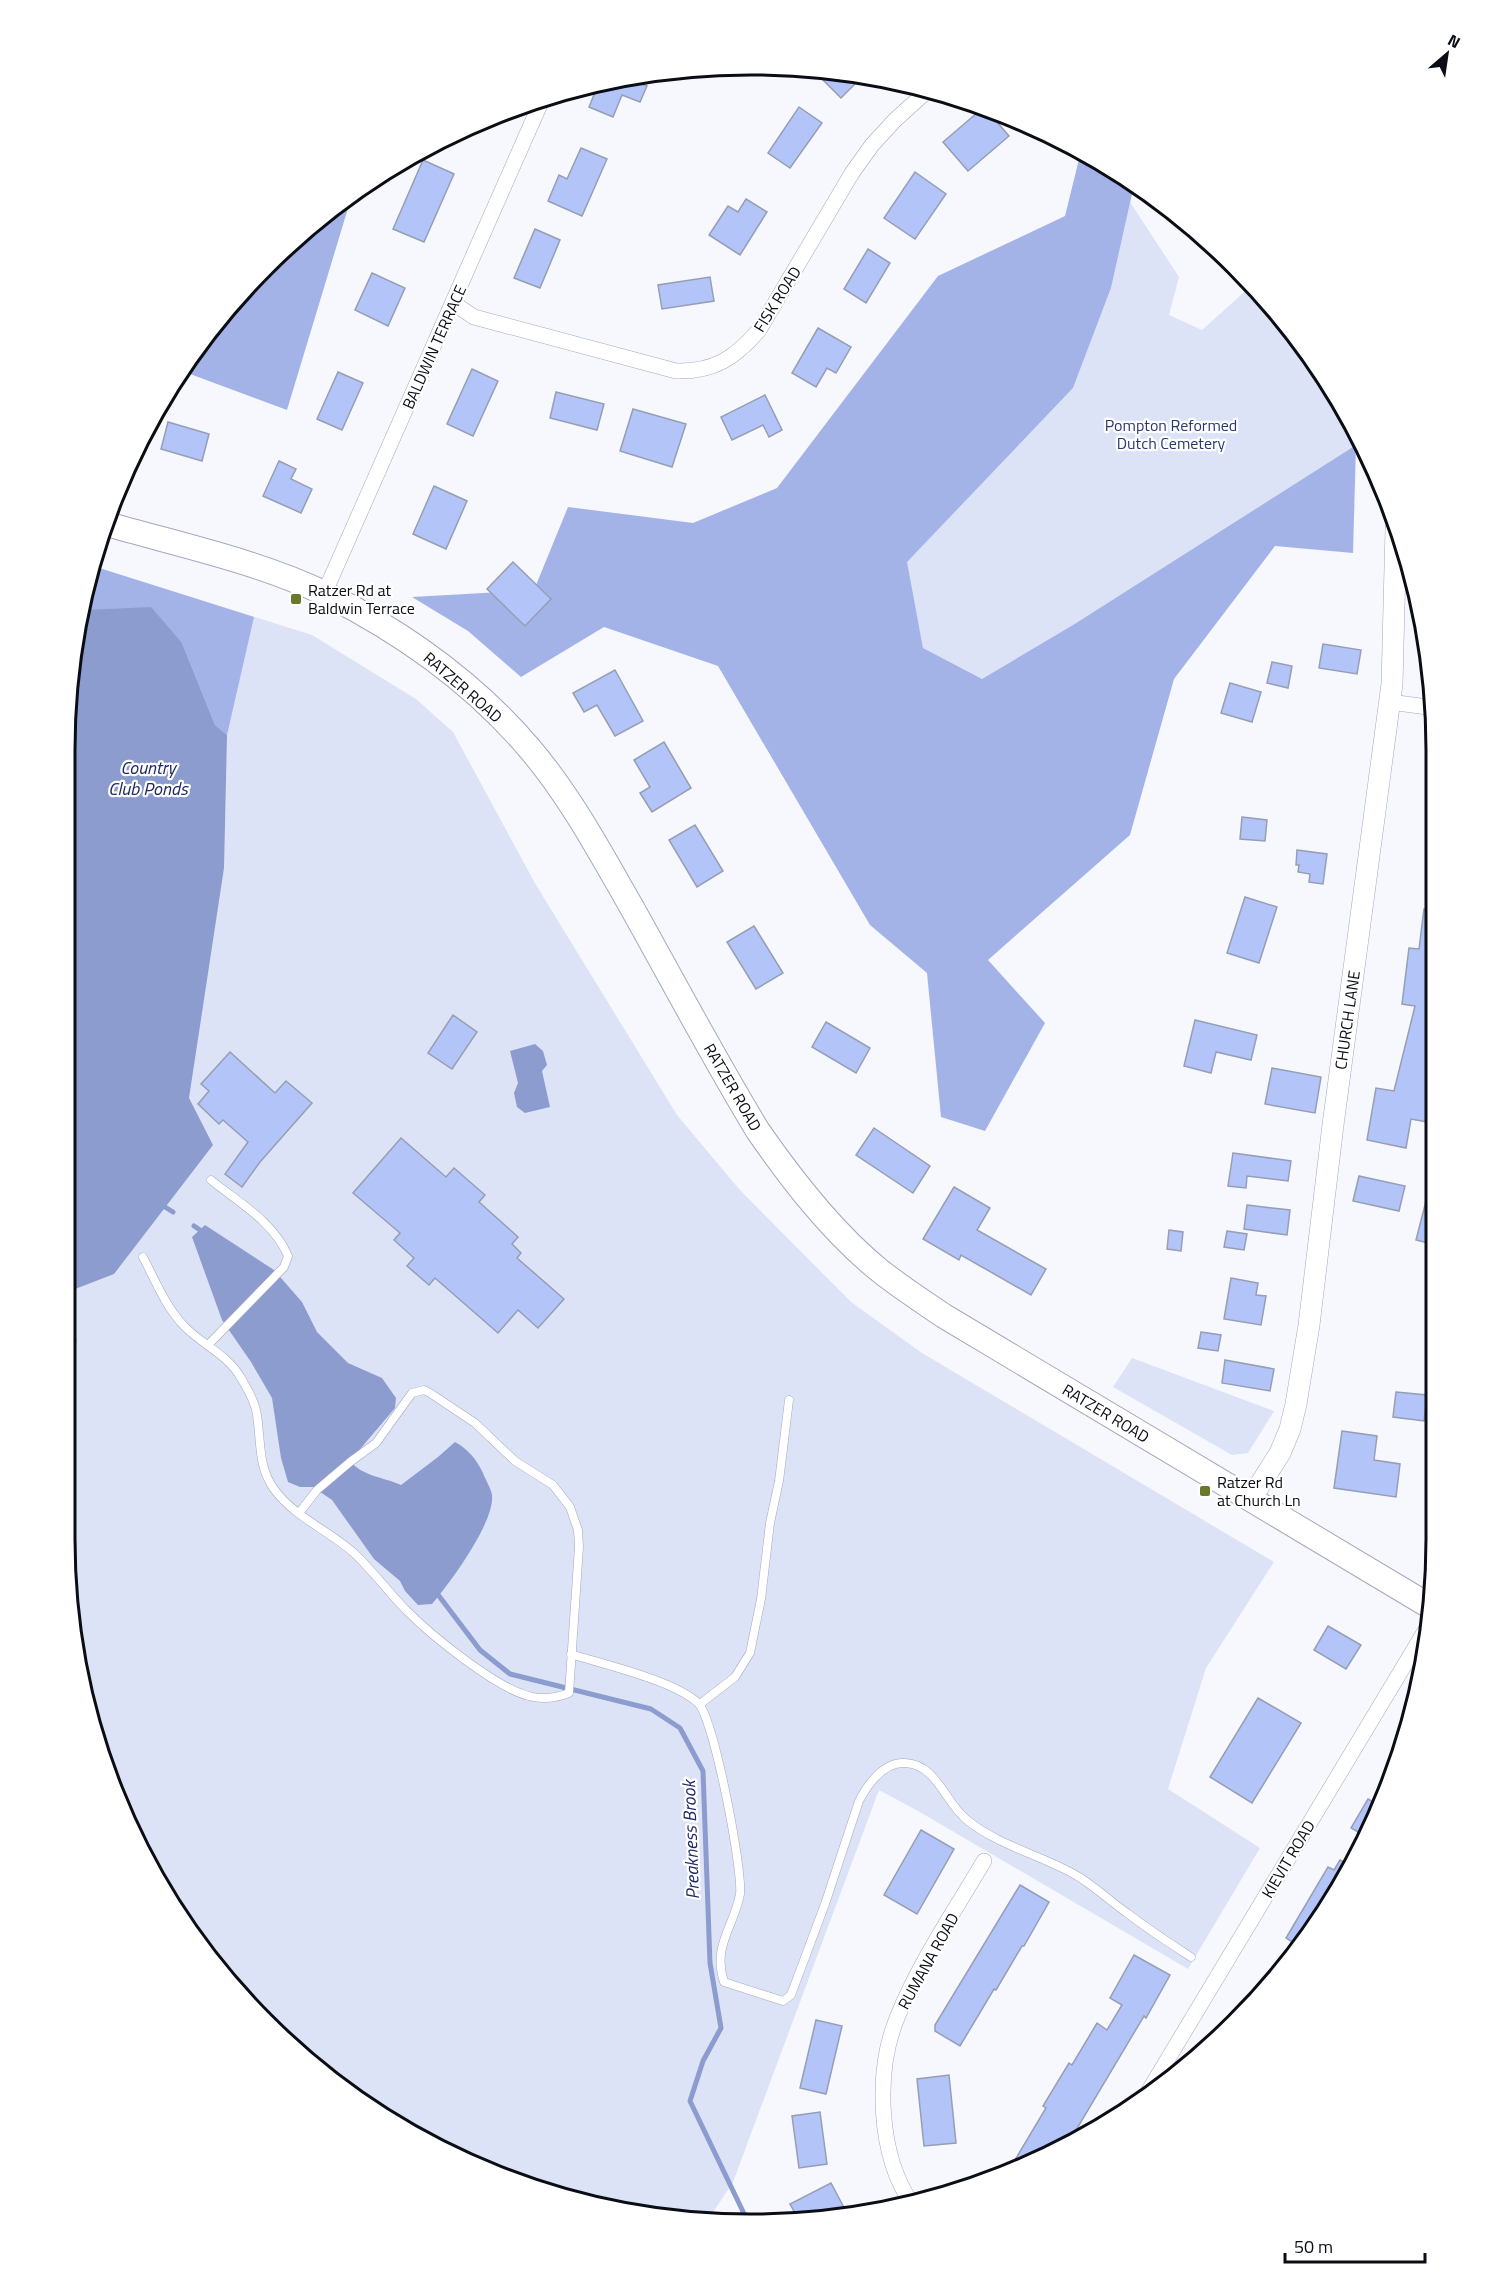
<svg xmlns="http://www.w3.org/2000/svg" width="1501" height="2289" viewBox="0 0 1501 2289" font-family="'Titillium Web',sans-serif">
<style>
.green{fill:#dde3f6}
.forest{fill:#a3b3e8}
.water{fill:#8c9ccf}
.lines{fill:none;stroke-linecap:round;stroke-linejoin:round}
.stream{stroke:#8c9ccf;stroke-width:5}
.building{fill:#b3c4f9;stroke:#969eb4;stroke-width:1.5}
.lane-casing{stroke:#a2a9bf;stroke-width:9}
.street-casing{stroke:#a2a9bf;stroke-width:16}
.secondary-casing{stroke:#a2a9bf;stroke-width:22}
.primary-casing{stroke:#a2a9bf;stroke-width:26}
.lane{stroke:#fff;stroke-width:8}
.street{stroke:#fff;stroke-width:15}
.secondary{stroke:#fff;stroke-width:21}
.primary{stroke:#fff;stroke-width:24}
.poi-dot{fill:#687a2a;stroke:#fff;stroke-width:2}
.labels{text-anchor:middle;stroke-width:4.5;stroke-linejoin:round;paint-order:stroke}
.street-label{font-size:16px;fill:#0a0d14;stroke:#fff}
.park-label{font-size:16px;fill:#2a3776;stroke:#fff}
.poi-label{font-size:16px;fill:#0a0d14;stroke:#fff;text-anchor:start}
.water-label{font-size:18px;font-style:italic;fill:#1d2865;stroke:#fff}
.rim{fill:none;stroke:#0a0d14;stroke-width:3}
</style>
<rect width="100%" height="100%" fill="#f6f8fd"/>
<g class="green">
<path d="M1130 202 1179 277 1169 315 1202 330 1251 286 1295 333 1357 433 1356 445 1073 625 982 680 923 648 906 562 1073 388 1111 288Z"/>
<path d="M96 567 312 635 416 699 453 732 536 885 677 1115 739 1189 851 1302 922 1353 1274 1562 1206 1668 1168 1789 1260 1848 1188 1969 918 1811 879 1790 733 2182 706 2223 530 2188 447 2154 333 2083 265 2023 180 1920 101 1759 70 1628V661Z"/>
<path d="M1132 1358 1274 1411 1248 1453 1232 1455 1113 1387Z"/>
</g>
<g class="forest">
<path d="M1081 151 1093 156 1134 185 1111 288 1073 388 907 562 923 648 982 679 1073 625 1356 445 1353 553 1275 546 1174 679 1130 835 988 960 1045 1023 985 1131 941 1117 927 973 870 925 718 666 604 627 521 677 468 631 412 597 534 590 568 507 693 523 777 488 938 276 1065 216Z"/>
<path d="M352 195 287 410 190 374 244 289 333 206Z"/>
<path d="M96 567 254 617 227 735 215 725 182 643 84 610Z"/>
</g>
<g class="water">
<path d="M151 607 182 643 215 725 227 735 224 868 189 1098 213 1145 114 1274 70 1291V661L84 610Z"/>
<path d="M535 1044 543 1051 547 1065 542 1071 550 1107 525 1113 517 1107 514 1093 518 1083 510 1051Z"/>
<path d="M205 1225 274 1270 302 1302 317 1332 348 1363 382 1378 396 1398 395 1408 350 1461C362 1476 383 1477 401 1485L438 1457 455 1442C468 1449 477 1460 483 1473 485 1479 491 1488 492 1495 495 1522 450 1583 432 1604L418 1605 405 1591 400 1581 374 1559 332 1500 313 1487H300L288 1482 281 1458 272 1398 251 1362 222 1320 192 1237Z"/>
</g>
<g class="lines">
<g class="stream">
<path d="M165 1207 173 1212"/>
<path d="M194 1226 200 1230"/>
<path d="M439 1596 480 1650 510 1674 651 1709 680 1728 703 1771 710 1963 721 2028 703 2061 690 2101 748 2222"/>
</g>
</g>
<g class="building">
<path d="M832 70H840L863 76 841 98 823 80Z"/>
<path d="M629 79 647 86 640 102 622 95 613 117 589 107 598 85 596 84Z"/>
<path d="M799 107 822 123 790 168 768 153Z"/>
<path d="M984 107 1009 136 968 171 943 142Z"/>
<path d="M581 148 607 159 582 216 548 201 559 175 567 179Z"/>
<path d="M423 160 454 174 424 242 393 229Z"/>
<path d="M915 172 946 194 915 239 884 218Z"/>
<path d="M746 199 767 212 740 255 709 235 728 206 738 212Z"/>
<path d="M535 229 560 240 540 288 514 278Z"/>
<path d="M868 249 890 263 866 303 844 289Z"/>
<path d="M372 273 405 288 388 326 355 310Z"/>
<path d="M710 277 714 301 662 309 658 285Z"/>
<path d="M818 328 851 347 836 373 827 368 816 387 792 373Z"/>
<path d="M472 369 498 381 473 436 447 424Z"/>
<path d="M338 372 363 383 342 430 317 419Z"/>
<path d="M556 392 604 404 597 430 550 418Z"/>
<path d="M765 395 782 430 769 437 763 425 732 440 721 417Z"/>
<path d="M633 409 686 424 672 467 620 451Z"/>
<path d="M168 422 209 434 202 461 161 449Z"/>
<path d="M279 461 296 469 291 479 312 489 301 513 263 496Z"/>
<path d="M434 486 467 501 446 549 413 534Z"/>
<path d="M513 562 551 599 525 626 487 589Z"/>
<path d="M1323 644 1361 650 1357 674 1319 668Z"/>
<path d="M1272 662 1292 666 1288 688 1267 683Z"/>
<path d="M615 670 643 721 615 736 597 705 584 712 573 693Z"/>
<path d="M1230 683 1261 692 1252 722 1221 713Z"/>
<path d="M664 742 691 788 652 812 640 793 650 787 634 760Z"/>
<path d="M1242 817 1267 820 1265 841 1240 839Z"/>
<path d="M695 825 723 871 697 887 669 840Z"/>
<path d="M1297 850 1327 854 1323 884 1309 882 1310 874 1298 872 1299 865H1296Z"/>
<path d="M1245 897 1277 907 1259 963 1227 953Z"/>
<path d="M1424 909H1434L1433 1123 1411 1119 1406 1148 1367 1140 1376 1088 1394 1091 1415 1006 1402 1004 1409 948 1419 949Z"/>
<path d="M754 926 783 973 756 989 727 942Z"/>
<path d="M453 1015 477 1032 452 1069 428 1053Z"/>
<path d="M1195 1020 1257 1035 1251 1060 1216 1052 1211 1073 1184 1066Z"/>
<path d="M826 1022 870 1048 856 1073 812 1047Z"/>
<path d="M230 1052 275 1093 286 1081 312 1103 260 1162 242 1187 225 1174 248 1142 223 1120 219 1124 198 1104 209 1091 201 1084Z"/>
<path d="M1272 1068 1321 1077 1315 1113 1265 1104Z"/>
<path d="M874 1128 930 1166 913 1193 856 1155Z"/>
<path d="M401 1138 446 1177 454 1168 485 1195 479 1202 518 1237 512 1244 521 1253 517 1258 564 1299 538 1328 518 1310 498 1333 435 1278 429 1285 407 1266 414 1258 394 1240 400 1233 353 1193Z"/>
<path d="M1233 1153 1291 1161 1288 1181 1247 1176 1246 1188 1228 1186Z"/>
<path d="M1359 1176 1405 1186 1399 1211 1353 1201Z"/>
<path d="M954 1187 990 1208 977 1230 1046 1269 1031 1295 961 1255 959 1260 923 1239Z"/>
<path d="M1427 1197 1433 1198 1432 1244 1416 1240Z"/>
<path d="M1247 1205 1290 1210 1287 1235 1244 1229Z"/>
<path d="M1169 1230 1183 1232 1181 1251 1167 1249Z"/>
<path d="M1227 1231 1247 1234 1244 1250 1224 1247Z"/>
<path d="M1231 1278 1258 1283 1256 1295 1266 1296 1261 1325 1224 1319Z"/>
<path d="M1201 1332 1221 1335 1218 1351 1198 1348Z"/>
<path d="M1225 1360 1274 1369 1270 1391 1222 1383Z"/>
<path d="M1396 1392 1427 1395 1424 1421 1393 1417Z"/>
<path d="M1342 1431 1377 1436 1374 1460 1400 1464 1396 1497 1334 1488Z"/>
<path d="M1328 1626 1361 1645 1346 1669 1314 1650Z"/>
<path d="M1258 1698 1301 1723 1252 1803 1210 1777Z"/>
<path d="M1368 1799 1382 1807 1367 1837 1351 1828Z"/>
<path d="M921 1830 954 1849 917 1914 884 1895Z"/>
<path d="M1340 1860 1352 1867 1344 1882 1299 1946 1286 1938 1328 1867 1334 1870Z"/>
<path d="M1020 1885 1049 1902 1024 1946H1022L996 1990 994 1989 960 2046 935 2031V2025Z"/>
<path d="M1134 1955 1170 1975 1146 2018 1144 2016 1069 2142 1006 2175 1046 2108 1043 2106 1069 2063 1072 2065 1097 2023 1107 2030 1122 2005 1110 1998Z"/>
<path d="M816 2020 842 2026 826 2094 800 2088Z"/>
<path d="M949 2075 956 2143 924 2146 917 2079Z"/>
<path d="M820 2112 827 2164 799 2168 792 2116Z"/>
<path d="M831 2183 849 2217 799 2220 790 2204Z"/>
</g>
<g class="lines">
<g class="lane-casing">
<g id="lane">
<path d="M143 1257C155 1280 166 1308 185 1327 203 1345 228 1355 241 1378 248 1390 255 1402 257 1415 261 1441 258 1467 274 1489 294 1517 330 1531 355 1554 374 1572 389 1593 407 1611 432 1636 496 1688 529 1696 543 1700 556 1698 569 1693L579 1547 578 1530 570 1507 553 1485 515 1461 475 1423 430 1393 424 1390 412 1393 376 1443 350 1462 317 1490 299 1513"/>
<path d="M70 1339 72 1341 70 1348"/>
<path d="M208 1345 284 1267 288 1256C274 1222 238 1202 211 1180"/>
<path d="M571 1654C605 1665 673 1680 698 1703 714 1718 743 1871 740 1894 734 1927 712 1946 724 1982L783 2001 791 1995 825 1904 859 1801C868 1784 883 1762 905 1763 937 1764 945 1803 967 1820 998 1845 1037 1854 1072 1873 1093 1884 1108 1900 1127 1913 1148 1929 1169 1943 1191 1957"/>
<path d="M700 1704 735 1677 750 1653 761 1599 770 1523 779 1481 789 1400"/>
</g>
</g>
<g class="street-casing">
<g id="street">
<path d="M453 303 474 317 676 371C714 372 735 358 759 330L852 173 872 145 895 120 927 91"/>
<path d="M324 594 542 100"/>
<path d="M1390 702 1435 708"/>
<path d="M1145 2097 1431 1621"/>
<path d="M912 2204C878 2155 875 2072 897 2018 919 1963 954 1912 984 1861"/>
</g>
</g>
<g class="secondary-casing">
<path id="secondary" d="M1251 1499 1280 1453 1290 1429 1296 1404 1309 1325 1333 1125 1392 684 1396 529"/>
</g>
<g class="primary-casing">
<path id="primary" d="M107 524C180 545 257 561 326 594 402 632 474 683 530 749 570 796 600 852 631 906 673 981 713 1057 758 1131 792 1180 832 1232 879 1270 900 1287 922 1301 944 1316L1431 1607"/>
</g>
<use href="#lane" class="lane"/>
<use href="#street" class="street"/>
<use href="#secondary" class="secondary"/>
<use href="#primary" class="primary"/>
</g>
<g class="poi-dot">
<rect x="290" y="593" width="12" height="12" rx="3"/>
<rect x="1199" y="1485" width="12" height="12" rx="3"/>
</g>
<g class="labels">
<g class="street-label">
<text transform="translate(777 299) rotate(-58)" y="6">FISK ROAD</text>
<text transform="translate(434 347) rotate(-66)" y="6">BALDWIN TERRACE</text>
<text transform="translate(463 687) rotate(41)" y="6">RATZER ROAD</text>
<text transform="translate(1347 1020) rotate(-82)" y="6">CHURCH LANE</text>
<text transform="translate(733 1087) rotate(60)" y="6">RATZER ROAD</text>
<text transform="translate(1106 1413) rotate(31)" y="6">RATZER ROAD</text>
<text transform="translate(1288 1859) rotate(-59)" y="6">KIEVIT ROAD</text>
<text transform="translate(928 1961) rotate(-61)" y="6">RUMANA ROAD</text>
</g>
<g class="park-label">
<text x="1171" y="431">Pompton Reformed<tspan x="1171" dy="18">Dutch Cemetery</tspan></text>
</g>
<g class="poi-label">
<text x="308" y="596">Ratzer Rd at<tspan x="308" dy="18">Baldwin Terrace</tspan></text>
<text x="1217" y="1488">Ratzer Rd<tspan x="1217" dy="18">at Church Ln</tspan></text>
</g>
<g class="water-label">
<text x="148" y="774">Country<tspan x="148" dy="21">Club Ponds</tspan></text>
<text transform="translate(691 1840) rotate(-92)" y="6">Preakness Brook</text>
</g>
</g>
<path d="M0 0H1501V2289H0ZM750 75H751A675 675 0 0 1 1426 750V1539A675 675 0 0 1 751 2214H750A675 675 0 0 1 75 1539V750A675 675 0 0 1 750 75Z" fill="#fff" fill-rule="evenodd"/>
<path class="rim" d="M750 75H751A675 675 0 0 1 1426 750V1539A675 675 0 0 1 751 2214H750A675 675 0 0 1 75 1539V750A675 675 0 0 1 750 75Z"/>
<g transform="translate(1447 54) rotate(29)" stroke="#ffffff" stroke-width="4.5" paint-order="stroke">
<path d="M0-4.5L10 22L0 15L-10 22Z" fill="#0a0d14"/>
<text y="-9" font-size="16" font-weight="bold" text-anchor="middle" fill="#0a0d14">N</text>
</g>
<path d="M1285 2253v9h140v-9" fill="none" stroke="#0a0d14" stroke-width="3"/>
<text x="1294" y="2253" font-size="18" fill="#0a0d14" stroke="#ffffff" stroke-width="4.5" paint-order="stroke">50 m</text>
</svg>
